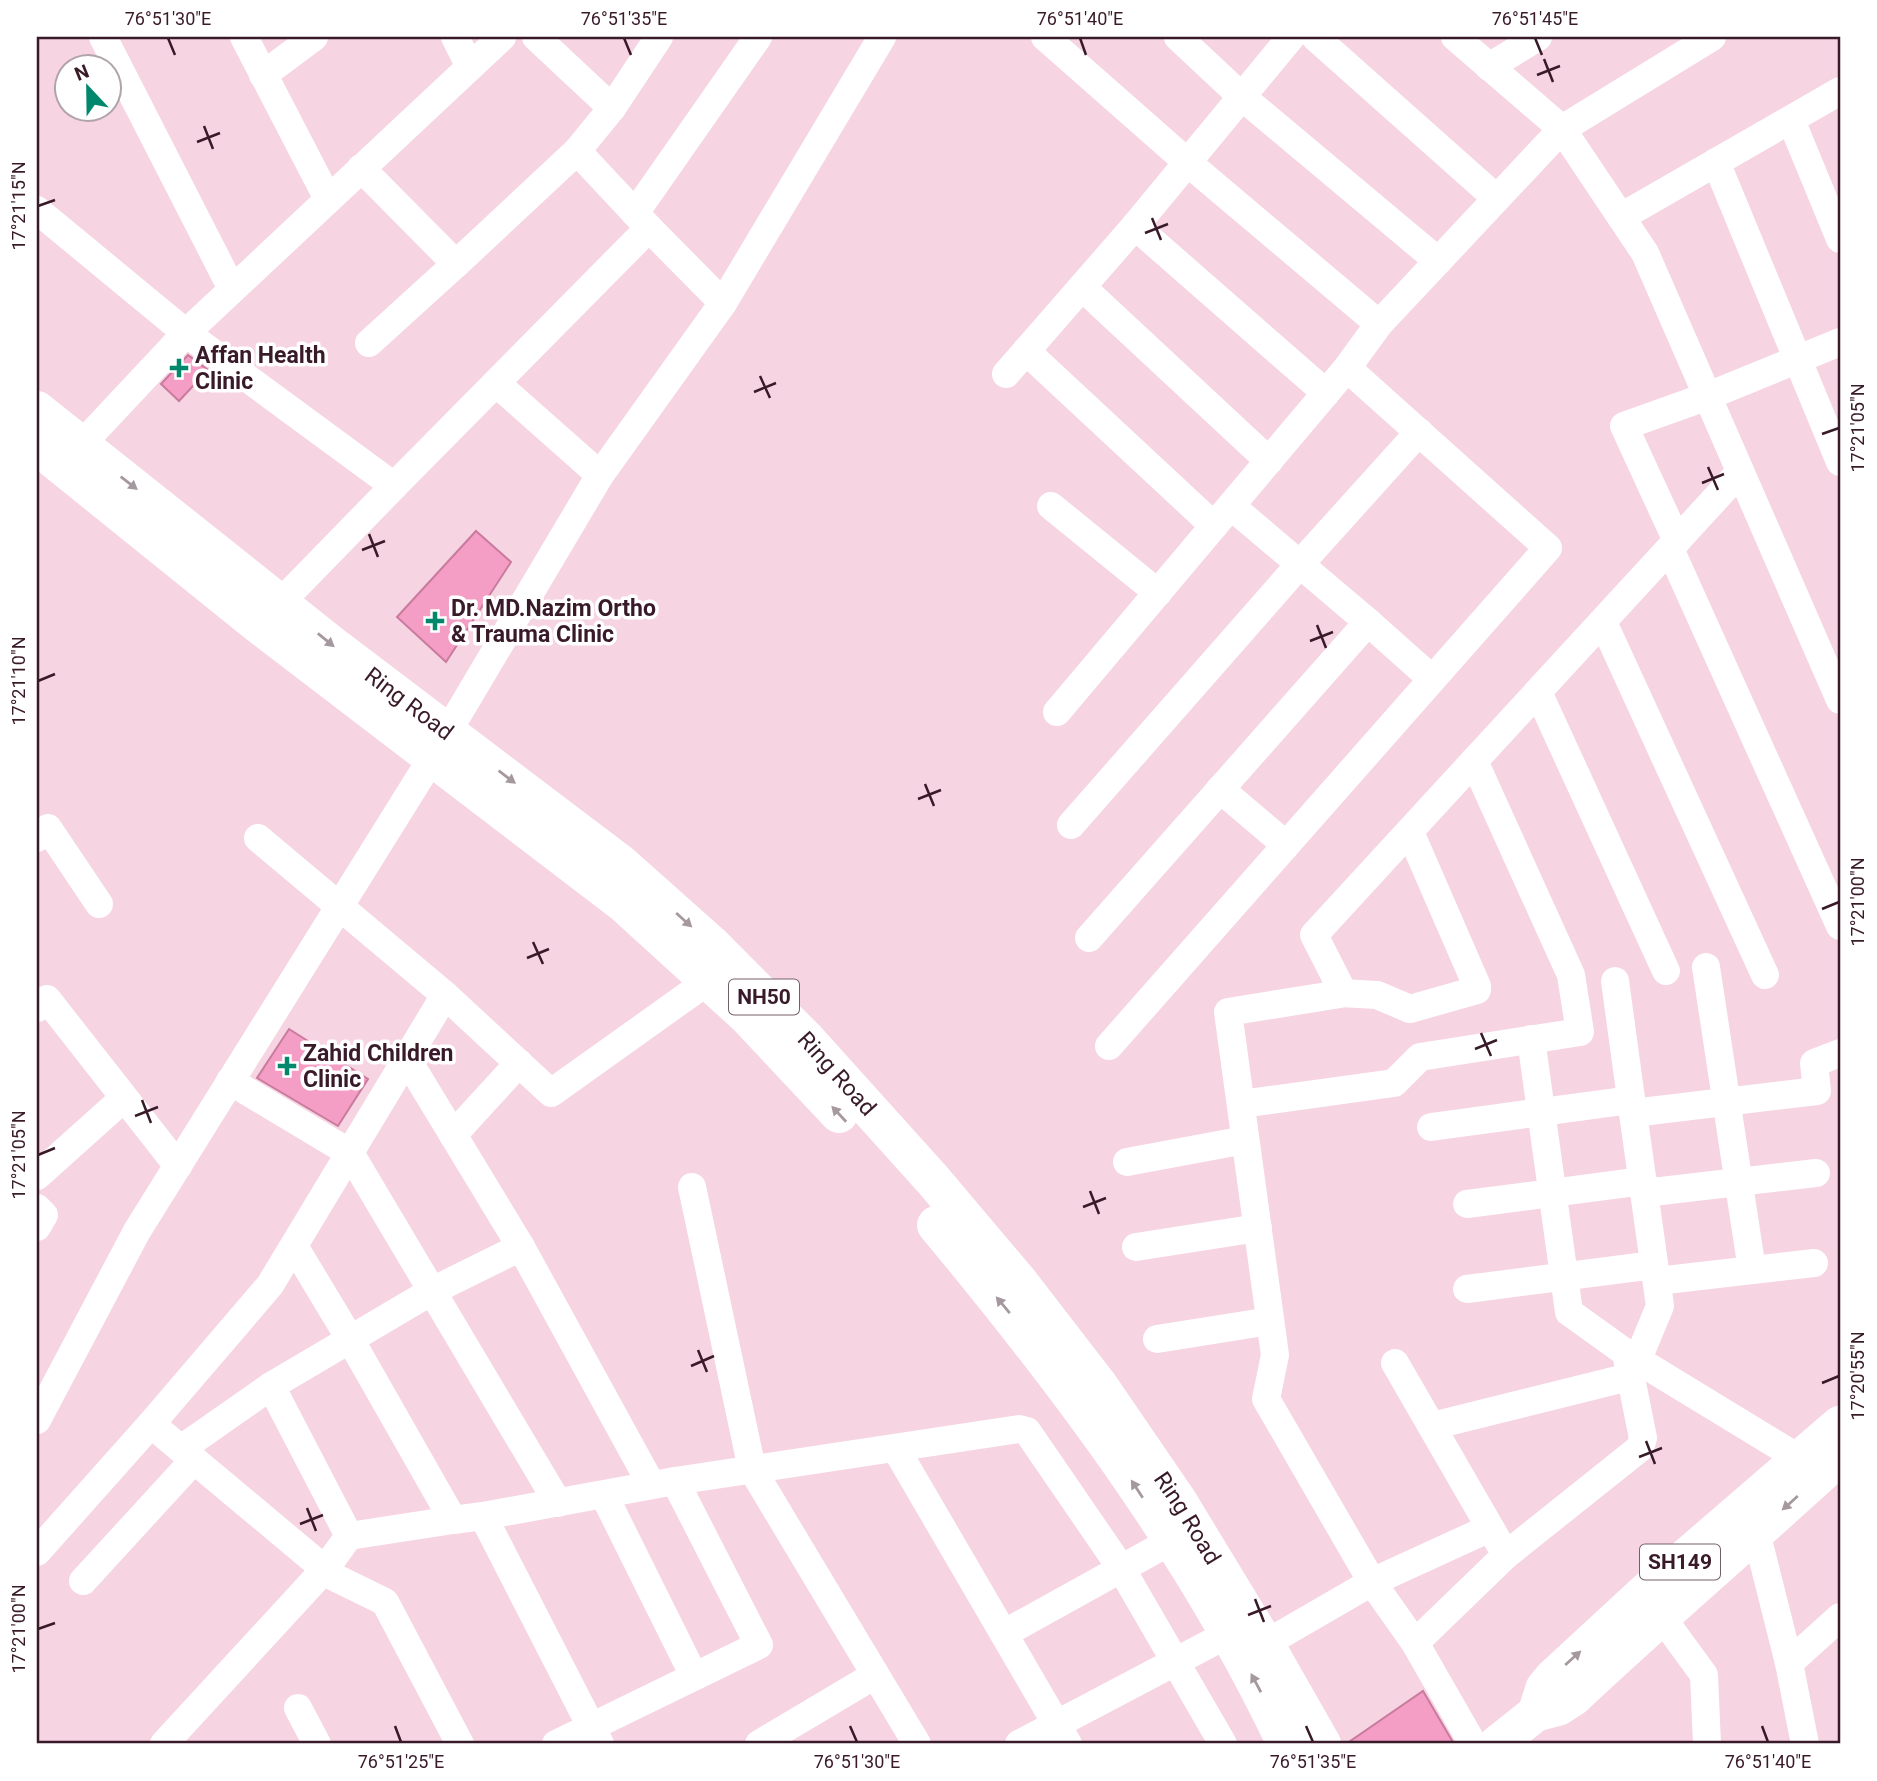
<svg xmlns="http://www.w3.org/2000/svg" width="1877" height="1781" viewBox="0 0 1877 1781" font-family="Roboto,sans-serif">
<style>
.building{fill:#f49dc5;stroke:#c97b9e;stroke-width:2}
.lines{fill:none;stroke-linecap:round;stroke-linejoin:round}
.minor{stroke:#fff;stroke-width:28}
.major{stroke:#fff;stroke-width:37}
.highway{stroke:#fff;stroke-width:38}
.oneway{fill:#a6989f}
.ticks{fill:none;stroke:#391a29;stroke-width:2.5}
.poi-dot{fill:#01876b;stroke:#fff;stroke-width:2.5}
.labels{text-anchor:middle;stroke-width:7;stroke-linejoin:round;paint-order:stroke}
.shield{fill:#fff;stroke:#745f69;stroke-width:2}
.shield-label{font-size:21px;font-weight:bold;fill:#391a29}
.poi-label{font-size:23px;font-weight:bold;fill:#391a29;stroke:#fff;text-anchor:start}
.street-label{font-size:23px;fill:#391a29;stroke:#fff}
.neatline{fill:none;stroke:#391a29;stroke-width:2.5}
.ticks-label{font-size:18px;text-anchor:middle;fill:#391a29}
</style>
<rect width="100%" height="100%" fill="#f6d4e2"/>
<g class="building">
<path d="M188 355 208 370 179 401 161 384Z"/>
<path d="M476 531 511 562 446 662 397 617Z"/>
<path d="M289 1029 368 1079 338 1126 257 1078Z"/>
<path d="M1423 1691 1454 1744H1346Z"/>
</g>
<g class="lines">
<g class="minor">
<path d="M103 37 232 289"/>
<path d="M244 37 328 199"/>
<path d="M455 37 470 67"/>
<path d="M536 37 612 108"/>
<path d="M1045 37 1187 162 1379 324 1347 368 1057 712"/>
<path d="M1178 37 1241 96 1438 261"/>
<path d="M1315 37 1496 198"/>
<path d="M1455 37 1562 129 1645 253 1840 700"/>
<path d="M1489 67 1538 37"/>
<path d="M263 75 314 37"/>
<path d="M1791 120 1840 239"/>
<path d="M577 151 612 108 659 37"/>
<path d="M1716 162 1840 462"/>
<path d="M361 168 456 264 577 151 649 228"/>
<path d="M37 210 186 333 394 486 280 603"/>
<path d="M635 213 758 37"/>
<path d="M1621 217 1840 91"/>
<path d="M1135 226 1326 393"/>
<path d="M1082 287 1269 461"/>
<path d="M1379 324 1562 129 1712 37"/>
<path d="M369 343 456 264"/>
<path d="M1026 351 1214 526"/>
<path d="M1006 374 1135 226 1291 37"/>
<path d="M496 383 600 475"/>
<path d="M81 445 186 333 502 37"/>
<path d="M394 486 649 228 723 303"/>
<path d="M1051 506 1158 593"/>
<path d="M1231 506 1368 622"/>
<path d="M1677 541 1624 426 1708 396 1840 342"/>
<path d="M1670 549 1840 926"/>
<path d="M1603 622 1765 975"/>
<path d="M1538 692 1666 971"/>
<path d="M1220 789 1286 845"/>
<path d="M1071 825 1300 564 1419 432"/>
<path d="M37 838 48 828 99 904"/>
<path d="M1089 938 1368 622 1432 679"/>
<path d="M1706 967 1752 1270"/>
<path d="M1615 981 1633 1113 1817 1091 1814 1063 1840 1053"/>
<path d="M1341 993 1377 995 1410 1009 1477 990V986L1410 832"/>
<path d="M445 995 551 1093 708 981"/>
<path d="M37 1008 47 999 178 1166"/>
<path d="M1531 1039 1569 1312 1626 1353 1800 1459"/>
<path d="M1109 1046 1548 548 1347 368"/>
<path d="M230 1081 350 1153 558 1503"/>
<path d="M1241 1104 1394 1083 1420 1057 1580 1032 1571 975 1474 761"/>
<path d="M1633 1113 1660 1306 1638 1359"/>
<path d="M1431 1127 1631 1100"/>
<path d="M453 1135 519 1063"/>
<path d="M1127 1162 1245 1140"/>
<path d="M37 1176 124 1098"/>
<path d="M692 1187 752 1469 917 1744"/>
<path d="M1644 1193 1816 1173"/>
<path d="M1467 1204 1643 1181"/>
<path d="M37 1208 44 1215 37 1227"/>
<path d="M294 1246 350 1339 453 1520 483 1516 600 1744"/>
<path d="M521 1247 651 1484"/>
<path d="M1136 1247 1258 1228"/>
<path d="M1657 1281 1814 1263"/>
<path d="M1467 1289 1654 1265"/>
<path d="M1157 1339 1270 1321"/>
<path d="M1395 1363 1499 1543"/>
<path d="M271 1386 349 1536 453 1520"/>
<path d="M37 1420 137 1231 432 758 600 475 723 303 882 37"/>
<path d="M151 1424 270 1285 445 995 258 838"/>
<path d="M1432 1426 1629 1377"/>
<path d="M181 1449 271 1386 432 1291 521 1247 407 1059"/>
<path d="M896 1449 1068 1744"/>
<path d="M675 1481 1019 1429 1027 1431 1121 1568 1223 1744"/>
<path d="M604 1495 694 1676"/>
<path d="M483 1516 675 1481 759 1645 556 1744"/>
<path d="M1752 1516 1789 1663 1805 1744"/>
<path d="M37 1552 151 1424 334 1577 385 1602 460 1744"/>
<path d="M83 1581 194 1460"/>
<path d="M1650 1601 1704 1675 1707 1744"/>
<path d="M1005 1633 1171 1541"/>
<path d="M1415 1643 1506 1555 1640 1448 1643 1438 1626 1353"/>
<path d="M1265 1644 1372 1582 1490 1528"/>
<path d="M1789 1663 1840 1617"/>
<path d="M298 1708 317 1744"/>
<path d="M164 1744 325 1569 349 1536"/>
<path d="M759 1744 875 1675"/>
<path d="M1019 1744 1228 1634"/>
<path d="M1473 1744 1415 1643 1372 1582 1266 1399 1275 1355 1228 1012 1340 994 1341 988 1314 935 1740 472"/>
</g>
<g class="major">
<path d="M1536 1713 1544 1688 1553 1677 1644 1593 1840 1424"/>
<path d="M1497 1744 1536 1713 1559 1707 1573 1698C1660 1616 1752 1538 1840 1457"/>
</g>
<g class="highway">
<path id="s1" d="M37 410 336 648 621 864 712 945 806 1039 933 1180 1020 1283 1098 1384 1178 1501 1265 1644 1322 1744"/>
<path d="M37 446 259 625 624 904 747 1016 839 1114"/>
<path d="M936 1225C1069 1385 1197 1555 1286 1744"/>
</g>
</g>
<defs><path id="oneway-solid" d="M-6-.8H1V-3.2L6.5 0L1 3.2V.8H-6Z" transform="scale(1.75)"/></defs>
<g class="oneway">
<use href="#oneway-solid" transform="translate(129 483) rotate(38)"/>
<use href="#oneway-solid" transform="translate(326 640) rotate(39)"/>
<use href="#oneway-solid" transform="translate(507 777) rotate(37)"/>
<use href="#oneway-solid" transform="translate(684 920) rotate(42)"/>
<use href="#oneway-solid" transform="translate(839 1114) rotate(-133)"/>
<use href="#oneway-solid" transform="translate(1003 1305) rotate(-130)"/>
<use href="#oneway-solid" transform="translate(1137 1489) rotate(-123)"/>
<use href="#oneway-solid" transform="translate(1790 1503) rotate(138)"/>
<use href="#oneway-solid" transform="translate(1573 1658) rotate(-42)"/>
<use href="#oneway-solid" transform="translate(1256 1683) rotate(-118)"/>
</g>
<path class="ticks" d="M168 38 175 55M624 38 631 55M1080 38 1086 55M1535 38 1542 55M1544 59 1553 82M1537 75 1560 66M204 126 213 149M197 142 220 133M38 206 55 200M1152 218 1161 240M1145 233 1168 224M760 376 770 398M754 392 776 383M1822 434 1839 428M1708 467 1718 490M1702 483 1724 474M369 534 378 557M362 550 385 541M1317 625 1326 648M1310 641 1333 632M38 681 55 674M925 784 934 806M918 799 941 790M1822 909 1839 902M533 942 543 964M527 958 549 949M1481 1033 1491 1056M1475 1049 1497 1040M142 1100 151 1123M135 1116 158 1107M38 1155 55 1148M1090 1191 1099 1214M1083 1207 1106 1198M698 1350 707 1372M691 1366 714 1356M1822 1383 1839 1376M1646 1441 1655 1464M1639 1457 1662 1448M307 1508 316 1531M300 1524 323 1515M1255 1599 1264 1622M1248 1615 1271 1606M38 1629 55 1623M395 1726 401 1742M850 1726 857 1742M1306 1726 1313 1742M1762 1726 1768 1742"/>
<g class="poi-dot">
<path d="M175.5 357.5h7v7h7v7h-7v7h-7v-7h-7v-7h7z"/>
<path d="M431.5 610.5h7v7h7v7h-7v7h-7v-7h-7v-7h7z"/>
<path d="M283.5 1055.5h7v7h7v7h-7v7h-7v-7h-7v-7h7z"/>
</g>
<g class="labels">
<g class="shield">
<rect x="729" y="979.5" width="70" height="35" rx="5"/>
<rect x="1640" y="1544.5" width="80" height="35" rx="5"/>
</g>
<g class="shield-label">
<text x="764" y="1004">NH50</text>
<text x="1680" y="1569">SH149</text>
</g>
<g class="poi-label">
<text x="195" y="363">Affan Health<tspan x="195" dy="26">Clinic</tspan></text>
<text x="451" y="616">Dr. MD.Nazim Ortho<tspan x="451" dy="26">&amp; Trauma Clinic</tspan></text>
<text x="303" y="1061">Zahid Children<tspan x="303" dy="26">Clinic</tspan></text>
</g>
<g class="street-label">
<text dy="8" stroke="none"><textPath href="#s1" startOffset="474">Ring Road</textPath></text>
<text dy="8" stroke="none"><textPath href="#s1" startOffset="1041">Ring Road</textPath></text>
<text dy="8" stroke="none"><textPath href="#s1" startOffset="1608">Ring Road</textPath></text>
</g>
</g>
<rect width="1877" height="1781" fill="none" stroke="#ffffff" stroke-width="77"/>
<g transform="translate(88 88) rotate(338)"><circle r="33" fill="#ffffff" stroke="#b0a3a9" stroke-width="2"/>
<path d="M0-5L12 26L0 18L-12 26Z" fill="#01876b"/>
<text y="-10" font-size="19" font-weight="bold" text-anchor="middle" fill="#391a29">N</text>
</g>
<rect x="38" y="38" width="1801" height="1704" class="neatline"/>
<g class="ticks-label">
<text x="168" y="25">76°51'30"E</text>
<text x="624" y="25">76°51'35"E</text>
<text x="1080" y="25">76°51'40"E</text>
<text x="1535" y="25">76°51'45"E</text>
<text transform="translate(19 206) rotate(-90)" y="6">17°21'15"N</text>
<text transform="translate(1858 428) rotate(-90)" y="6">17°21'05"N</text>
<text transform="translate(19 681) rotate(-90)" y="6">17°21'10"N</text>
<text transform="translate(1858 902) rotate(-90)" y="6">17°21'00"N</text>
<text transform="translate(19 1155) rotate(-90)" y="6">17°21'05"N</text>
<text transform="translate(1858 1376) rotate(-90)" y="6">17°20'55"N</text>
<text transform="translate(19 1629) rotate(-90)" y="6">17°21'00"N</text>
<text x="401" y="1768">76°51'25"E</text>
<text x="857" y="1768">76°51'30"E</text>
<text x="1313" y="1768">76°51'35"E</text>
<text x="1768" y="1768">76°51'40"E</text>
</g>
</svg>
